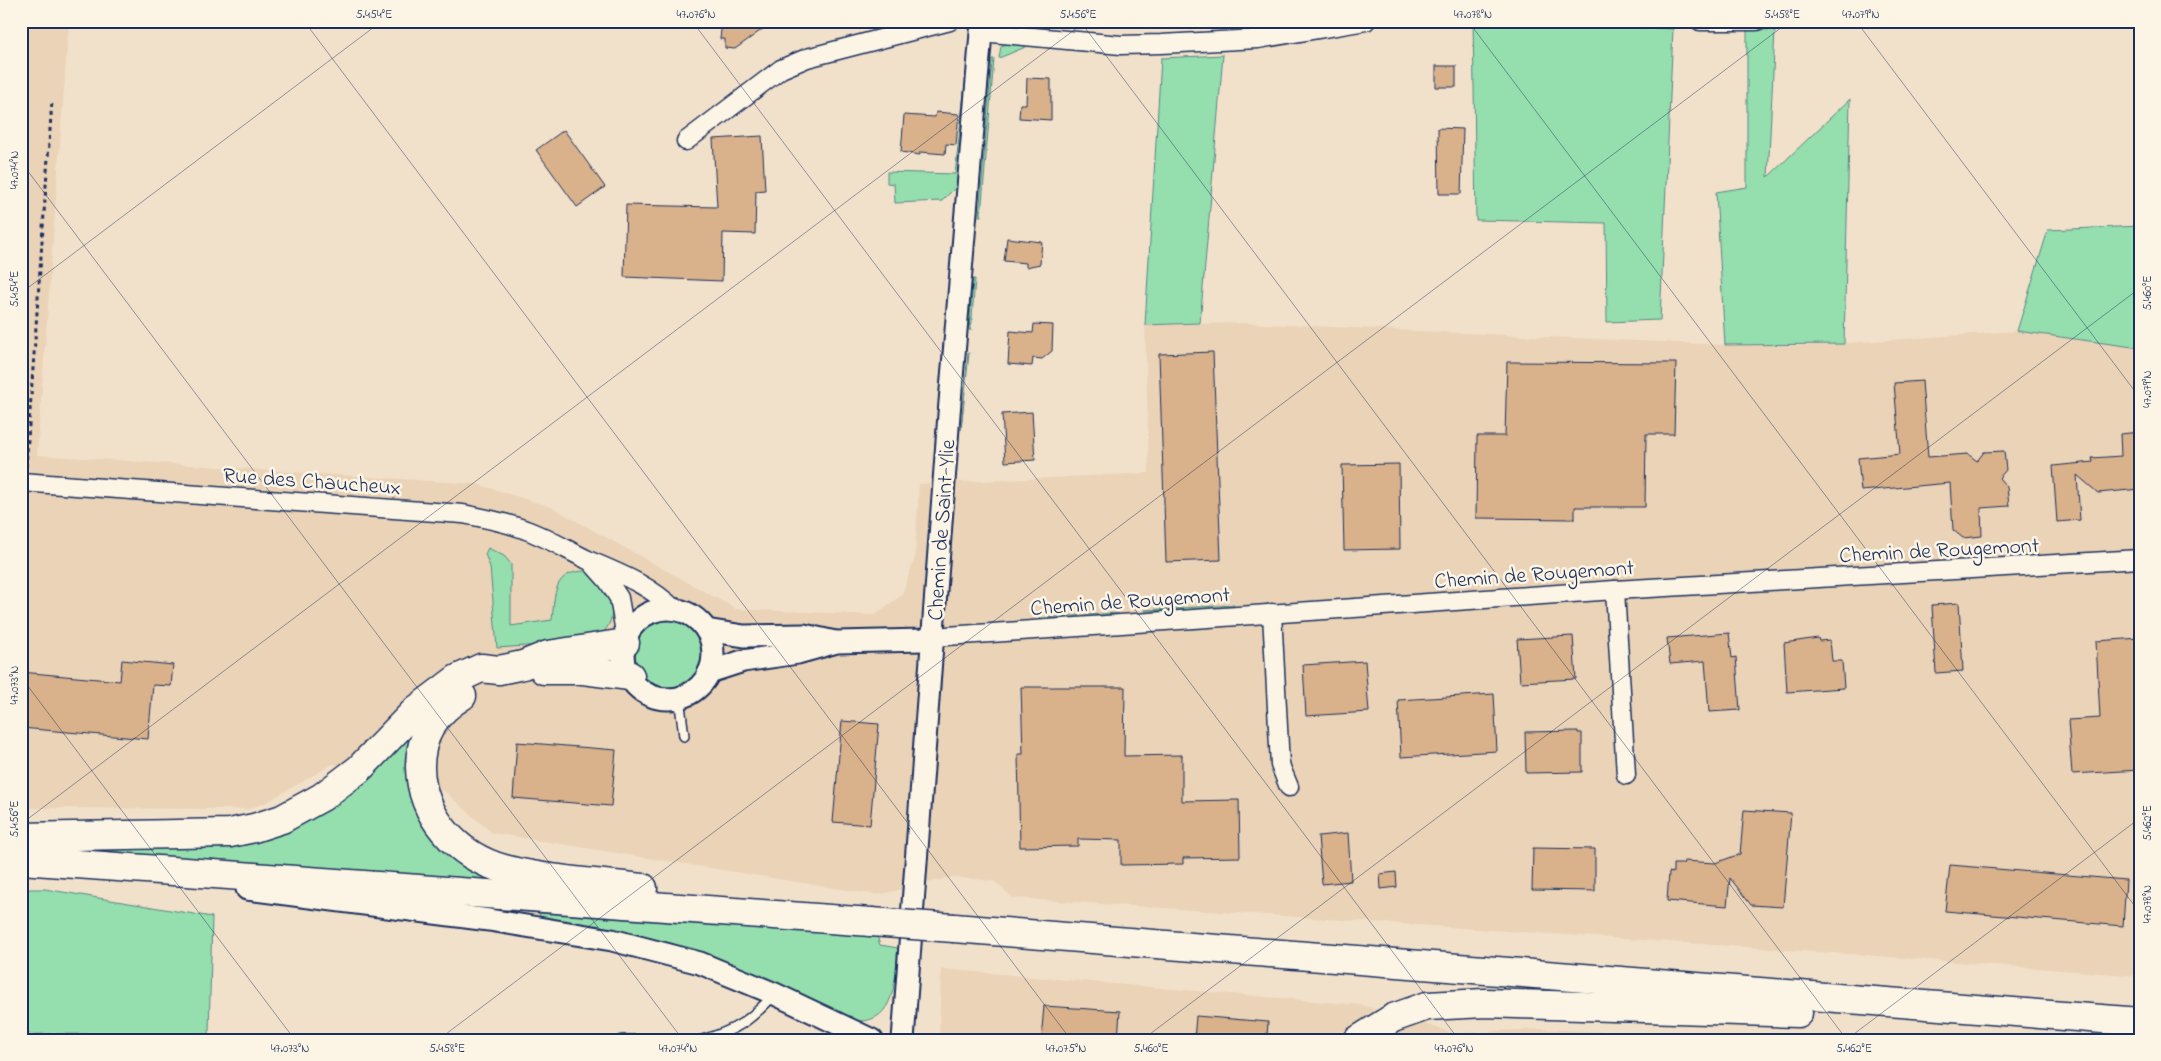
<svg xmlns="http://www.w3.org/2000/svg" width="2161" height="1061" viewBox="0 0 2161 1061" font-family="'Indie Flower',sans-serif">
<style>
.built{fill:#ead3b7}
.green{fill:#95dead;stroke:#588686}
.building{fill:#d9b18a;stroke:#1b2f5e}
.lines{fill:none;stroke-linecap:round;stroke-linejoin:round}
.service-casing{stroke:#1b2f5e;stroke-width:12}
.minor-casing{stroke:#1b2f5e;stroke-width:21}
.tertiary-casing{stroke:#1b2f5e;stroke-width:25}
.primary-casing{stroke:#1b2f5e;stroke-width:31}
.path{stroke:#1b2f5e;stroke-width:3;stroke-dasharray:4 4;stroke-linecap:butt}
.service{stroke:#fcf5e5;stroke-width:9}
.minor{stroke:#fcf5e5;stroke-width:18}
.tertiary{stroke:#fcf5e5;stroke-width:21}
.primary{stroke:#fcf5e5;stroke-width:28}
.primary-bridge-casing{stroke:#1b2f5e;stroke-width:31;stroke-linecap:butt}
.primary-bridge{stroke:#fcf5e5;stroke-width:28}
.ticks{fill:none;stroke:#1b2f5e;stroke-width:1;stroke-opacity:0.45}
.labels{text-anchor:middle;stroke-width:5;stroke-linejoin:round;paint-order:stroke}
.street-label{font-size:22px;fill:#1b2f5e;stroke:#fcf5e5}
.neatline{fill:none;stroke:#1b2f5e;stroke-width:2}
.ticks-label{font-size:12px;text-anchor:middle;fill:#1b2f5e}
</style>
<rect width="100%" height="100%" fill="#f2e1ca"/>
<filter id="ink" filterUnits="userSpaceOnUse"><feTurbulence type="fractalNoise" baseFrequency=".02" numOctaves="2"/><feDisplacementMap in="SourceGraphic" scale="10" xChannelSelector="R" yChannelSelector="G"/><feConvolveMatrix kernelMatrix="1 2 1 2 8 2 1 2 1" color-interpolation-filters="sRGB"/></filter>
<g filter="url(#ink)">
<g class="built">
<path d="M21 21H69L37 455 477 484 551 507 736 609 874 615 902 595 915 557 919 484 1149 473 1145 325 1245 323 1725 345 1803 346 2017 331 2140 348V976L1863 955 1013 898 994 881 952 877 878 895 492 833 444 791 333 764 267 802 248 809 21 808Z"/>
<path d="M941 969 1361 1005 1454 1033 1542 1029 1802 1040H939Z"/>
</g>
<g class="green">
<path d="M1473 21 1673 29 1660 320 1607 322 1606 223 1476 220Z"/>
<path d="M1747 30H1775L1768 177 1850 99 1844 344 1725 345 1716 192 1747 187Z"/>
<path d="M1008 41 1029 43 1028 46 999 58 1001 46 1007 44Z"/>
<path d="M1223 55 1200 323 1145 325 1161 58Z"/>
<path d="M968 57H970L959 184 942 201 895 203 894 184 887 183V172L955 174Z"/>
<path d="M992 59H994L981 216H979Z"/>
<path d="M2140 226V348L2017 331 2048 230Z"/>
<path d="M973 279H975L971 330H969Z"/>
<path d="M968 353H969L961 430Z"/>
<path d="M488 548 504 556 511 564V626L552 620C555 593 553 571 587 571 605 589 623 610 603 633L540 645 497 648 490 567 485 554Z"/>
<path d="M1234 605 1235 608 1145 611V610Z"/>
<path d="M1118 613V616L1040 619 1042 618Z"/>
<circle cx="669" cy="653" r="34"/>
<path d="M413 732V777L499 881 60 848 218 841Z"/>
<path d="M21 889H45L212 917 209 1034H21Z"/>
<path d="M542 911 877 936 880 945 898 948C895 976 897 1023 857 1021 809 997 761 974 711 956 656 936 598 926 540 917L539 912Z"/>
</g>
<g class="building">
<path d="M722 21H774L735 49 725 48V39H720Z"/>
<rect x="1436" y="66" width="20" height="21"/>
<path d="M1027 78 1051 79V120L1019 118 1020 104H1026Z"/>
<path d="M936 112 959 114 956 145 946 144 945 154 920 152V155L901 152 904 115 935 117Z"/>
<path d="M1438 128 1463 129 1461 194H1439Z"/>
<path d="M564 130 605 187 577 207 536 150Z"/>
<path d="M762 136 765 190 756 191 755 234 723 233 722 281 624 277 626 205 717 207 713 139Z"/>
<path d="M1007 238 1042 242 1040 264 1026 267V263L1004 261Z"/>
<path d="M1034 324 1053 325 1052 351 1042 359 1033 358 1032 366 1008 364 1010 331 1033 333Z"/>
<path d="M1213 352 1221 560 1166 562 1159 354Z"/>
<path d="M1507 362 1676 363 1674 434H1646L1645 507H1575V519L1476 518 1477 436H1505Z"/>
<path d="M1922 381 1928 457 1968 454 1977 461 1984 452 2004 451 2006 470 1999 478 2007 487 2009 506 1981 508 1982 536 1963 538 1953 530 1950 483 1861 491 1858 458 1900 454 1894 383Z"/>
<path d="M1032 412 1035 460 1005 462 1002 414Z"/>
<path d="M2140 432V489L2098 493 2077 475 2080 520 2057 522 2053 466 2093 462 2092 458 2121 456 2120 434Z"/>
<path d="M1399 464 1400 549 1344 550 1342 465Z"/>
<path d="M1959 603 1963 671 1936 673 1932 605Z"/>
<path d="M1729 633 1732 658 1736 657 1740 710 1709 712 1705 661 1670 664 1667 638Z"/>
<path d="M1573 636 1576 679 1520 682 1517 639Z"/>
<path d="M1818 638 1819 641 1830 640 1832 661H1842L1844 688 1787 692 1784 643Z"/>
<path d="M2140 638V770L2072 774 2068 720 2100 718 2096 641Z"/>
<path d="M122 660 173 665 171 686 153 685 148 739 21 728V672L120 681Z"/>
<path d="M1365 661 1369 712 1306 716 1303 665Z"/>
<path d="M1021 687H1125L1124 756 1182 755V801L1239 800 1240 857 1183 858V864L1121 865V840L1078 839V846L1020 847 1018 754H1023Z"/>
<path d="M1494 694 1497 751 1401 757 1398 700Z"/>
<path d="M842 721 879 724 870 825 833 822Z"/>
<path d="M1578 731V733H1582V772L1526 773 1525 732Z"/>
<path d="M517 742 616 750 611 806 513 798Z"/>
<path d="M1744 810 1791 813 1783 907 1751 905 1730 878 1727 906 1667 901 1669 872 1673 873V864H1683L1684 861 1715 863 1740 854Z"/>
<path d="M1348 833 1351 881 1322 884 1318 836Z"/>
<path d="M1533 848 1595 849V891L1532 890Z"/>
<path d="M1950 865 2126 880 2123 926 1945 911Z"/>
<path d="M1396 872 1397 887 1381 889 1380 874Z"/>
<path d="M1044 1006 1120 1011 1118 1040H1041Z"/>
<path d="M1196 1016 1268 1022 1267 1036 1260 1040H1194Z"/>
</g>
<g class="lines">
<g class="service-casing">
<g id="service">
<path d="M679 697 684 736"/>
<path d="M622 1040H656"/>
<path d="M702 1040C738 1030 750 1020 775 994"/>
</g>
</g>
<g class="minor-casing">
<g id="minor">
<path d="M1700 21H1757"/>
<path d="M981 32 1121 45 1161 44 1258 39 1366 21"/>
<path d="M686 141 781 69 807 58 950 21"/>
<path d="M21 482 463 514C484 518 506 522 526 530 548 538 567 550 588 560 620 574 648 584 674 609"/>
<path d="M592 563 608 581 619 598 626 638"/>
<path d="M1615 590 1626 775"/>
<path d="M1272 613 1280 765 1289 787"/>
<path d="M932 637 1615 590 2140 559"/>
</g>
</g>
<g class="tertiary-casing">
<g id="tertiary">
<circle cx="668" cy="654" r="45"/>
<path d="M706 630 744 636 804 635 835 642"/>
<path d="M709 672 743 661 798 653 837 642 923 640 932 637"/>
<path d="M247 889 489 920 612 940 700 963 775 994 872 1040"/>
<path d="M903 1040 949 414 982 21"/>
</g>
</g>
<g class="primary-casing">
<g id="primary">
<path d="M544 670H583L630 676"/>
<path d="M462 696C435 712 420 736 420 767 421 816 457 856 504 869 544 880 600 883 643 888"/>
<path d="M21 837 230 833 254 828 282 819 322 797 359 769 416 710 457 679 481 668 499 670 523 665 548 655 625 643"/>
<path d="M21 860 871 922"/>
<path d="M954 928 2140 1022"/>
<path d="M1358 1040 1393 1018 1427 1006 1485 1003 1798 1013"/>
</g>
</g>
<path class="path" d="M26 467 52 101"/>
<use href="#service" class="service"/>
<use href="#minor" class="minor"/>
<use href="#tertiary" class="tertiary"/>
<use href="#primary" class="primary"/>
<g class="primary-bridge-casing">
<path id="primary-bridge" d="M871 922 954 928"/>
</g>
<use href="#primary-bridge" class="primary-bridge"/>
</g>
</g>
<path class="ticks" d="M304 21 1071 1040M692 21 1459 1040M1080 21 1847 1040M1468 21 2140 913M1856 21 2140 398M21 162 683 1040M21 293 382 21M21 677 295 1040M21 824 1086 21M438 1040 1790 21M1142 1040 2140 288M1846 1040 2140 818"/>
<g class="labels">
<g class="street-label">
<text transform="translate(312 480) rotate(4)" y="8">Rue des Chaucheux</text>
<text transform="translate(940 530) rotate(-86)" y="8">Chemin de Saint-Ylie</text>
<text transform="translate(1939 549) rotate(-3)" y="8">Chemin de Rougemont</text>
<text transform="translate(1534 573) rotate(-4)" y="8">Chemin de Rougemont</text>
<text transform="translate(1130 600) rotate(-4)" y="8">Chemin de Rougemont</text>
</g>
</g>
<rect width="2161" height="1061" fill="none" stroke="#fcf5e5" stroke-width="55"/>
<rect x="28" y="28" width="2106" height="1006" class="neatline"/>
<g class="ticks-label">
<text x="374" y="18">5.454°E</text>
<text x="696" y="18">47.076°N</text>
<text x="1078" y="18">5.456°E</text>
<text x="1473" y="18">47.078°N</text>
<text x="1782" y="18">5.458°E</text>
<text x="1861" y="18">47.079°N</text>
<text transform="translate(14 170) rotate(-90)" y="4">47.074°N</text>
<text transform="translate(14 289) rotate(-90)" y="4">5.454°E</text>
<text transform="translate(2147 293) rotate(-90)" y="4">5.460°E</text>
<text transform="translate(2147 389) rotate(-90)" y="4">47.079°N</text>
<text transform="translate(14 685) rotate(-90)" y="4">47.073°N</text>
<text transform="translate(14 819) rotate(-90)" y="4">5.456°E</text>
<text transform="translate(2147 823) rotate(-90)" y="4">5.462°E</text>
<text transform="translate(2147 904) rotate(-90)" y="4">47.078°N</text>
<text x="290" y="1052">47.073°N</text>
<text x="447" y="1052">5.458°E</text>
<text x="678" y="1052">47.074°N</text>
<text x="1066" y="1052">47.075°N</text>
<text x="1151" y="1052">5.460°E</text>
<text x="1454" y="1052">47.076°N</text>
<text x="1854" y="1052">5.462°E</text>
</g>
</svg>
